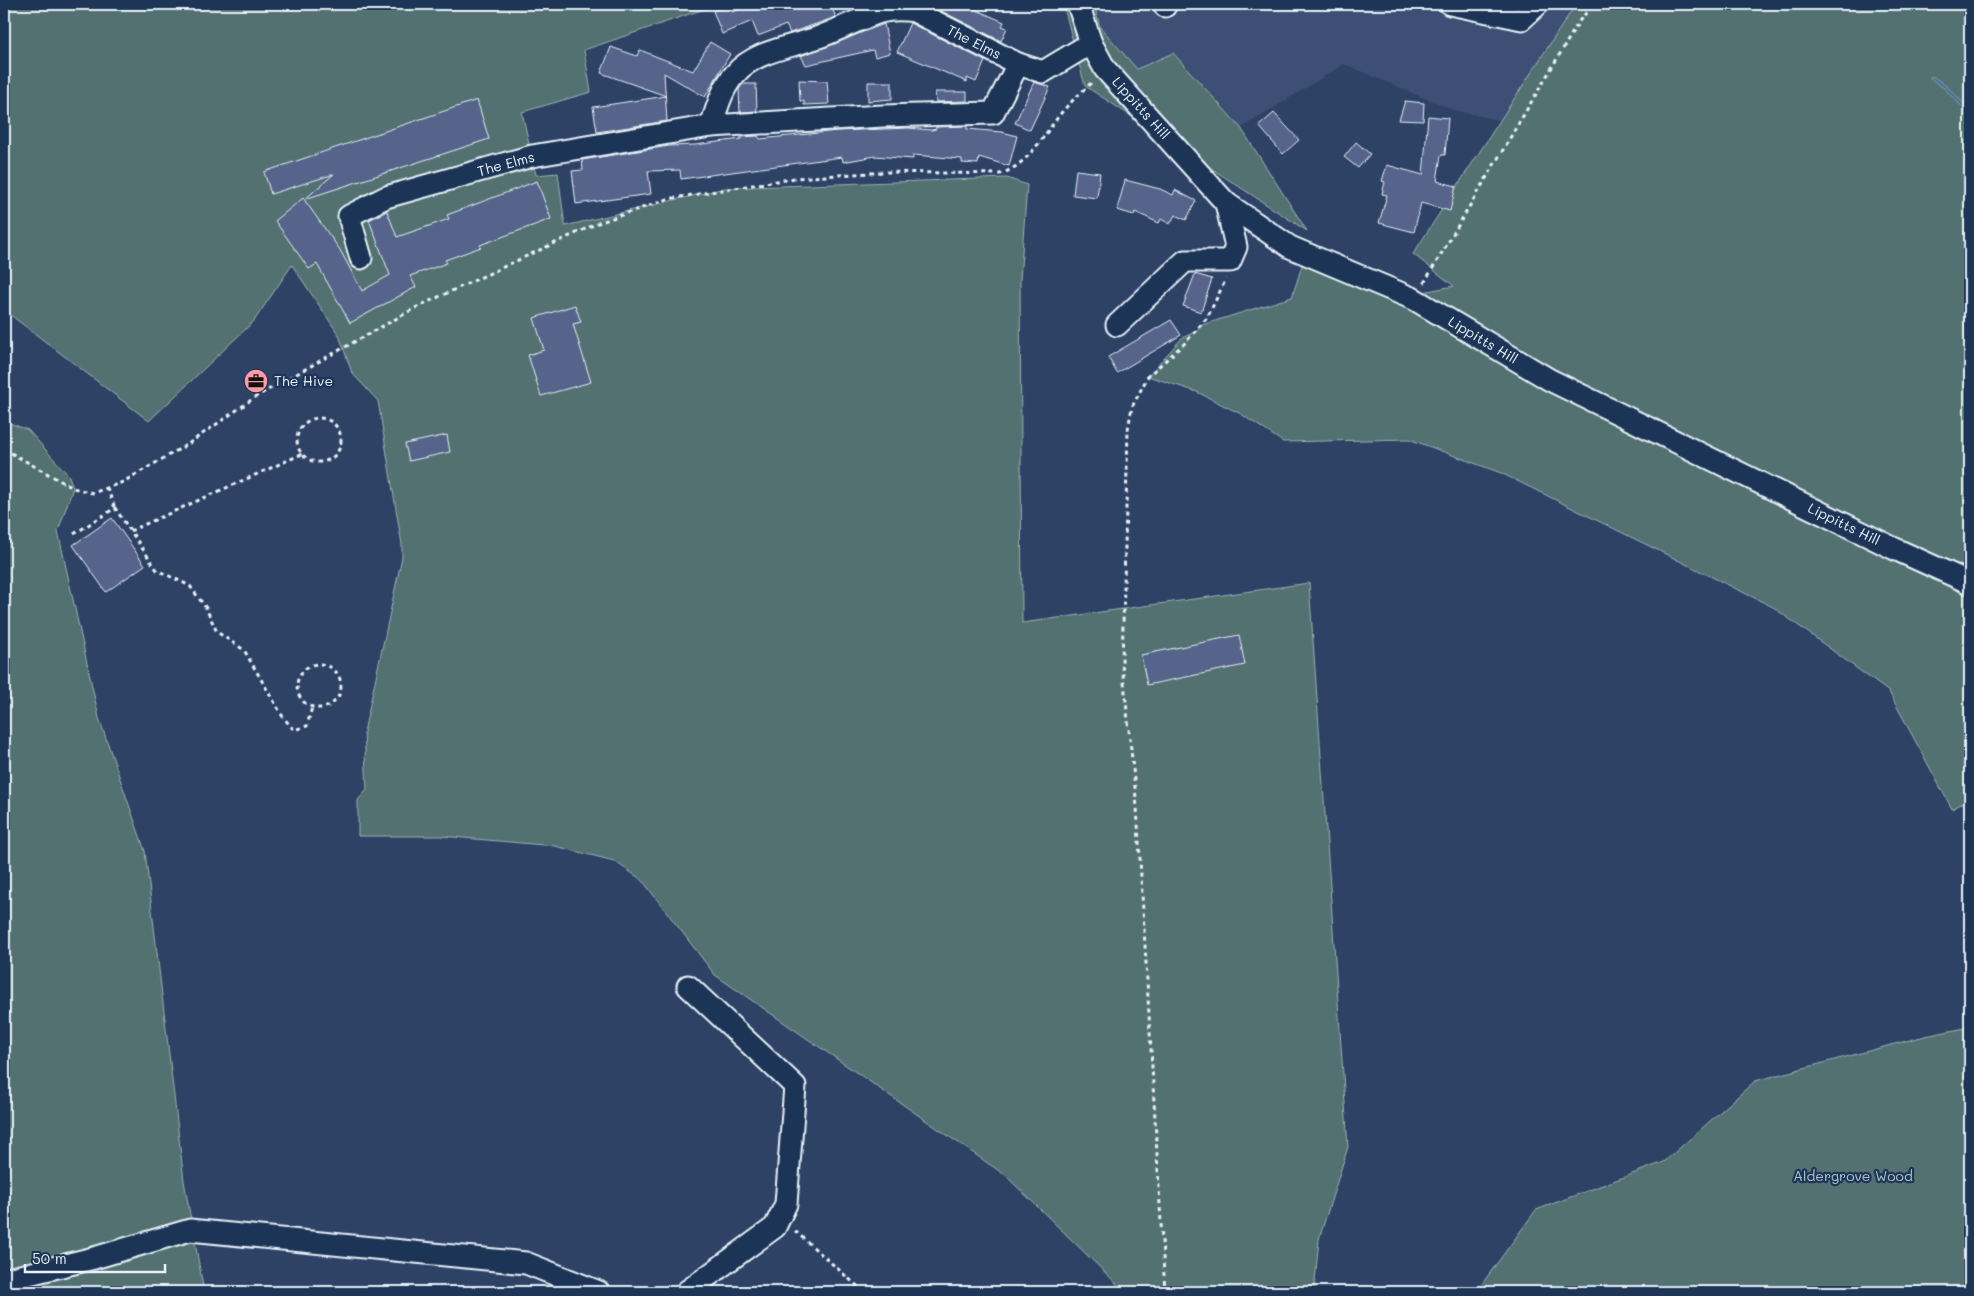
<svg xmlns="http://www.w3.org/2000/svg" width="1974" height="1296" viewBox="0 0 1974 1296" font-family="Mali,sans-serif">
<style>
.built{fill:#3d4f74}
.green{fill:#527170;stroke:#9db1b4}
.water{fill:#486e90;stroke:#88a2ba}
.building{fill:#57648b;stroke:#e8f1f8}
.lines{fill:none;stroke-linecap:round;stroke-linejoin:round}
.minor-casing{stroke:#e8f1f8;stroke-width:25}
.path{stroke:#e8f1f8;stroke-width:3;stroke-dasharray:4 4;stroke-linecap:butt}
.minor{stroke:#1d3557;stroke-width:21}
.labels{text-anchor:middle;stroke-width:4.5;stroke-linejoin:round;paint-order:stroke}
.street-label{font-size:14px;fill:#e8f1f8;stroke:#1d3557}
.poi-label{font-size:14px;fill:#e8f1f8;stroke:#1d3557;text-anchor:start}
.park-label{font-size:14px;fill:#b4c4c8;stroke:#1d3557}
</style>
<rect width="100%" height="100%" fill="#2e4266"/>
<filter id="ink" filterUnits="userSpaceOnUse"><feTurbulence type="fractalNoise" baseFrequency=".02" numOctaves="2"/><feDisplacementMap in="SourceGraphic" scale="10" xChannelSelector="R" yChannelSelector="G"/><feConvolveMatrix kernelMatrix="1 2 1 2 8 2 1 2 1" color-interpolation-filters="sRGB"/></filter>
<g filter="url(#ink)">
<path class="built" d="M1094 4H1576L1502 121 1453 110 1344 64 1241 128 1173 53 1137 70 1100 27Z"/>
<g class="green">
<path d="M4 4H719L584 50 591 92 522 112 536 175 558 173 565 226 725 188 1007 178 1027 185 1020 280 1022 623 1309 583 1348 1147 1319 1239 1314 1292H1125L1005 1175 715 975 642 880 614 861 555 846 441 836H358V800L367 790 364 732 402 557V545L378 401 352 373 339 335 292 265 254 321 149 421 4 310Z"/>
<path d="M1063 4H1094L1100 27 1137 69 1173 53 1241 128 1307 231 1085 86Z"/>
<path d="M1576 4H1970V799L1952 809 1889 692 1773 607 1501 473 1409 439 1283 442 1241 414 1197 392 1148 376 1182 338 1197 331 1202 325 1292 297 1307 250 1352 265 1386 299 1454 286 1413 254Z"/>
<path d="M4 421 28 430 69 476 73 488 58 531 99 718 145 851 184 1181 204 1292H4Z"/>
<path d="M1970 1027V1292H1476L1536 1210 1664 1162 1755 1081 1925 1036Z"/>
</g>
<path class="water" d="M1931 76C1941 79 1969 106 1970 115L1944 88 1930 78Z"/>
<g class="building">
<path d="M730 4 732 12 747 7 746 4H830L836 17 790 33 786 25 758 36 752 21 722 34 713 11Z"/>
<path d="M927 4H963L1004 22 1002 26 1007 28 1001 41Z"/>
<path d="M910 23 985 61 976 82 967 78V82L897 52Z"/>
<path d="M884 24 890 53 875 57 873 50 806 65 801 56Z"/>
<path d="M710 42 730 54 705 97 664 73 667 121 597 132 593 107 666 96 601 73 611 47 637 56 640 50 693 71Z"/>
<path d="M799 80 827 81 829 104 804 105V101H800Z"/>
<path d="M868 82H892V99L868 101Z"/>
<path d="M1034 82 1050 87 1030 130 1015 123Z"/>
<path d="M743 84H756L757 111 740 112 739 89Z"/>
<path d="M935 92H967V101L936 102Z"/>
<path d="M477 100 489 139 305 199 334 174 271 194 264 172Z"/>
<path d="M1405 101 1424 103 1423 121 1399 120Z"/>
<path d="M1274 113 1299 140 1283 154 1259 126Z"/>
<path d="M1428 116 1448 118 1445 155H1441L1437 181 1456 186 1450 211 1421 203 1414 232 1379 223 1387 195 1382 194 1385 182 1382 181 1387 165 1423 175Z"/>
<path d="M967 126V129L1002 132 1017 136 1009 166 979 157 978 164 962 163V159L913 155V159L875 156 843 162 842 157 681 179 680 170 648 171 651 194 576 204 572 171 583 170 582 160 669 146 695 145 741 139V137L758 136 760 139 838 131 908 128 931 130 936 129V127Z"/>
<path d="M1356 142 1370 154 1358 168 1344 157Z"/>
<path d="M1076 170 1100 173 1097 198 1073 195Z"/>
<path d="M1125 180 1160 189 1173 195 1175 190 1196 201 1186 220 1175 215 1170 224 1161 219 1159 223 1135 212 1134 215 1117 210Z"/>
<path d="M537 181 551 219 480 245 481 247 445 260 447 263 410 276 416 287 350 323 317 264 309 269 275 221 303 198 340 250 362 291 390 275 369 220 387 211 397 237 449 219 447 215Z"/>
<path d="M1195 274 1212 279 1201 312 1183 306Z"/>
<path d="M575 305 581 322 573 324 591 382 541 396 528 355 544 350 534 318Z"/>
<path d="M1171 320 1181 335 1117 373 1108 357Z"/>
<path d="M447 435 450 452 409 461 405 444Z"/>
<path d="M112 518 145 565 106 592 73 545Z"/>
<path d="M1239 635 1245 665 1147 685 1141 655Z"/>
</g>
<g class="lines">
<g class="minor-casing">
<g id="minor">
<path d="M1078 4 1091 43 1105 69 1226 203 1290 247 1414 299 1550 380 1895 549 1970 583"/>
<path d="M1450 4 1522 19 1538 4"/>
<path d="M1165 6 1166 4"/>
<path d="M711 126C717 108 722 88 735 74 754 51 792 47 819 37 839 30 859 19 880 12 891 9 902 9 914 11L1018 64"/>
<path d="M361 258 349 216 386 197 532 156 711 126 883 116 993 113 1018 64 1043 72 1091 43"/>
<path d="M1117 325 1185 261H1230L1236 247 1226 203"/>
<path d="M4 1280 94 1258 190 1230 526 1263 599 1292"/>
<path d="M686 1292 775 1227 786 1204 795 1086 688 986"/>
</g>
</g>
<g class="path">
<path d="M1424 283 1580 20 1594 4"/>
<circle cx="319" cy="440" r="22"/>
<path d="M4 449 73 488 93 493 123 482 188 444 257 396 417 307 598 223 668 199 795 178 884 172 1000 174C1029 165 1044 134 1062 112 1071 101 1082 92 1092 82"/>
<path d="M107 488 115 508"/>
<path d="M130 531 302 454"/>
<path d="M74 534 115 508 157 570 190 586 206 608 217 632 244 650 283 717 294 730 307 726 312 707"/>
<circle cx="319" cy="686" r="22"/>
<path d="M795 1231 864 1292"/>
<path d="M1165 1292 1137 807 1122 663 1128 429 1132 407 1148 376 1185 343 1207 318 1226 279"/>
</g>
<use href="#minor" class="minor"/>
</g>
</g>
<defs>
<g id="office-disc" transform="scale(1.25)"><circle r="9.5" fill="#ff9aa2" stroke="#1d3557"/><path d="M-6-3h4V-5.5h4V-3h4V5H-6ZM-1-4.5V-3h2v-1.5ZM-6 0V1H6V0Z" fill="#111"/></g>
</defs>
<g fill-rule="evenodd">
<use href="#office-disc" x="256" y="381"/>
</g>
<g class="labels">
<g class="street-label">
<text transform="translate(974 42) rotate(27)" y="5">The Elms</text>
<text transform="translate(1141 108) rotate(48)" y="5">Lippitts Hill</text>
<text transform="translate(506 164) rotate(-15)" y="5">The Elms</text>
<text transform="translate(1483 340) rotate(31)" y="5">Lippitts Hill</text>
<text transform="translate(1844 524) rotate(26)" y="5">Lippitts Hill</text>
</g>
<g class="poi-label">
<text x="274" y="386">The Hive</text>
</g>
<g class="park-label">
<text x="1853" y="1181">Aldergrove Wood</text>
</g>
</g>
<rect width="1974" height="1296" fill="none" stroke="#1d3557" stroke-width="20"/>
<rect x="10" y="10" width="1954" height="1276" fill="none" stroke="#e8f1f8" stroke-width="2" filter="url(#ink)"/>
<path d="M25 1264v8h140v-8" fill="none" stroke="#e8f1f8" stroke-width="2.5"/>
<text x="32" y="1264" font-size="15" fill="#e8f1f8" stroke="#1d3557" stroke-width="4" paint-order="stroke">50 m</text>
</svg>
